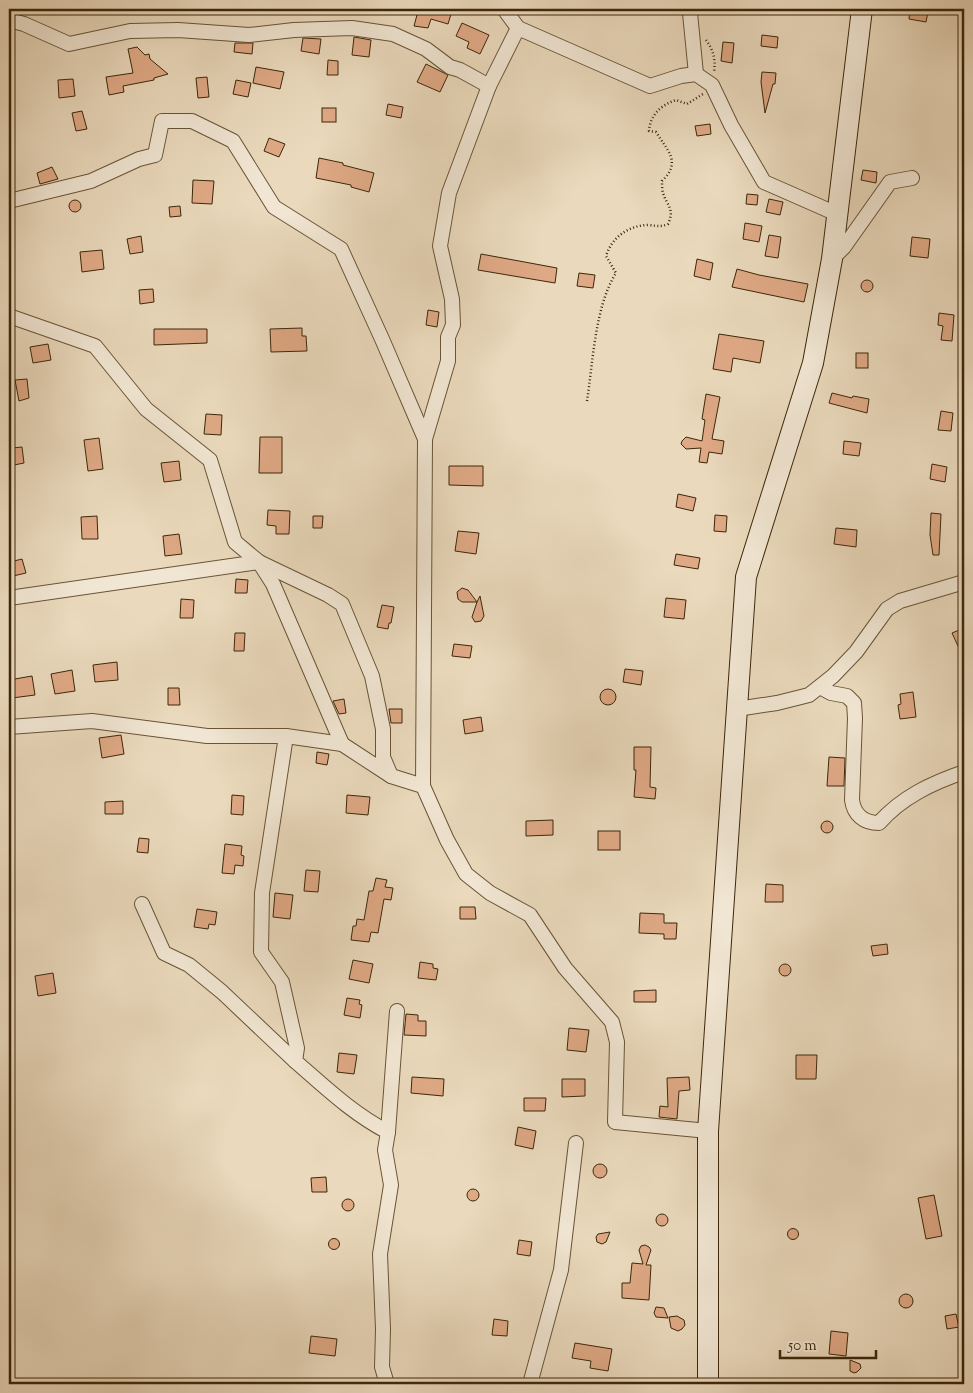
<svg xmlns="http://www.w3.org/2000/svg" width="973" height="1393" viewBox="0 0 973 1393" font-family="'Sorts Mill Goudy',serif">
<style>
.building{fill:#dfa985;stroke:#3c2709}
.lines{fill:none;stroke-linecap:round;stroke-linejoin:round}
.street-casing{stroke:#685436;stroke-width:16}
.secondary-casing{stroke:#3c2709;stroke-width:22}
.path{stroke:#3c2709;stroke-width:2.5;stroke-dasharray:1 2.5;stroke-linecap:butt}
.street{stroke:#f1e6d3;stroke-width:14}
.secondary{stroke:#f1e6d3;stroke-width:20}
</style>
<rect width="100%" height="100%" fill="#ead9bc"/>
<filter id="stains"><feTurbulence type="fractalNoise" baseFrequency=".004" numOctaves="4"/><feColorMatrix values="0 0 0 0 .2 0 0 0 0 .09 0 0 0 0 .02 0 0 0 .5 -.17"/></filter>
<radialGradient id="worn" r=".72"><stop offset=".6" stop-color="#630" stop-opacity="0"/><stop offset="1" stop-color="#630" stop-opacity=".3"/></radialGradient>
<g class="building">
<path d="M406 9H443L452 11 448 24 431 19 428 28 414 26 417 15 406 11Z"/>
<path d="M910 9 928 12 926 22 909 19Z"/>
<path d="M462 23 489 35 480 54 467 48 469 42 456 36Z"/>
<path d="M762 35 778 37 777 48 761 46Z"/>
<path d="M354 37 371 40 369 57 352 55Z"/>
<path d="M303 38 321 39 319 54 301 51Z"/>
<path d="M723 42 734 43 732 63 721 61Z"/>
<path d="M235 43H253L252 54 234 52Z"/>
<path d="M137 47 145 55 149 54 150 59 168 74 154 78V80L123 86 124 92 109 95 106 77 133 73 128 49Z"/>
<path d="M328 60 338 61V75H327Z"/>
<path d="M426 64 448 75 440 92 417 82Z"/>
<path d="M256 67 284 72 280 89 253 83Z"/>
<path d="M762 72 776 73 775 84H773L765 113 761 82Z"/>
<path d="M207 77 209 97 198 98 196 78Z"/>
<path d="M73 79 75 96 59 98 58 80Z"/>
<path d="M236 80 251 83 248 97 233 94Z"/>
<path d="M388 104 403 107 401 118 386 115Z"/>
<rect x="322" y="108" width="14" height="14"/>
<path d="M82 111 87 129 76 131 72 113Z"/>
<path d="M710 124 711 134 697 136 695 126Z"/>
<path d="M269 138 285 144 279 157 264 151Z"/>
<path d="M319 158 343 163V165L374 173 369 192 351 187V185L316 178Z"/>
<path d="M52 167 58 179 40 184 37 173Z"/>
<path d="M863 170 877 172 876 183 861 180Z"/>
<path d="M193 180 214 181 212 204 192 203Z"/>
<path d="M747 194 758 195 757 205 746 204Z"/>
<path d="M769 199 783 202 780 215 766 212Z"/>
<circle cx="75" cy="206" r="6"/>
<path d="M180 206 181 216 170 217 169 207Z"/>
<path d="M745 223 762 226 759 242 743 239Z"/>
<path d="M769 235 781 237 778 258 765 256Z"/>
<path d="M141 236 143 252 130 254 127 239Z"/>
<path d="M912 237 930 239 928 258 910 256Z"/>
<path d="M102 250 104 269 82 272 80 252Z"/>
<path d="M481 254 557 268 555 283 478 270Z"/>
<path d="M697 259 713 263 710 280 694 276Z"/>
<path d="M737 269 759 275 808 284 804 302 732 287Z"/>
<path d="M579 273 595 275 593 288 577 286Z"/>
<circle cx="867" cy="286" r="6"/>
<path d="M153 289 154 302 140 304 139 290Z"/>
<path d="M428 310 439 312 437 327 426 325Z"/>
<path d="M939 313 954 315 952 341 941 340 943 326 938 325Z"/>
<path d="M302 328V336H306L307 351 271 352 270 329Z"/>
<path d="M154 329H207V343L154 345Z"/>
<path d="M719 334 764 341 760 363 733 358 731 372 713 369Z"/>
<path d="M48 344 51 360 33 363 30 347Z"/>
<rect x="856" y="353" width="12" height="15"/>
<path d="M27 379 29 398 19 401 15 380Z"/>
<path d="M832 393 852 398 853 396 869 399 867 413 829 403Z"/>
<path d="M706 394 720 397 712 439 724 441 722 454 709 452 707 463 699 462 701 448 686 449 681 444 682 441 686 437 702 441 705 420 702 419Z"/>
<path d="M941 411 953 413 951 431 938 430Z"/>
<path d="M206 414 222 415 221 435 204 434Z"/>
<path d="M260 437H282V473H259Z"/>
<path d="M99 438 103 469 88 471 84 440Z"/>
<path d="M844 441 861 443 859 456 843 454Z"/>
<path d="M22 447 24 463 14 465 12 448Z"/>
<path d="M179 461 181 480 164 482 161 463Z"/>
<path d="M932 464 947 467 945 482 930 479Z"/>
<path d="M449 466H483V486L449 485Z"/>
<path d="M678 494 696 498 693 511 676 507Z"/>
<path d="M268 510 290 511 289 534H276V526L267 525Z"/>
<path d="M931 513 941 514 939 555H933L930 535Z"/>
<path d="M715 515 727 516 726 532 714 531Z"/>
<path d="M97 516 98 539H82L81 517Z"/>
<path d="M313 516H323L322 528H313Z"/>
<path d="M836 528 857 530 856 547 834 544Z"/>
<path d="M458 531 479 533 476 554 455 551Z"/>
<path d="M179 534 182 554 165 556 163 536Z"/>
<path d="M676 554 700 558 698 569 674 565Z"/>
<path d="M22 559 26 573 13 576 10 562Z"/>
<path d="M236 579 248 580 247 593H235Z"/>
<path d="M462 588 468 590 477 602 480 596 484 616 481 621 475 622 472 617 477 602H462L458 599 457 592Z"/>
<path d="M666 598 686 600 684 619 664 617Z"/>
<path d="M181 599 194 600 193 618H180Z"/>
<path d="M382 605 394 607 391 623H389L388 629 377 627Z"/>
<path d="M964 628V659L952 633Z"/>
<path d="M235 633H245L244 651H234Z"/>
<path d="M454 644 472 646 470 658 452 656Z"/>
<path d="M117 662 118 680 95 682 93 665Z"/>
<path d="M625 669 643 671 641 685 623 682Z"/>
<path d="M72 670 75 691 55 694 51 674Z"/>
<path d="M32 676 35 695 12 698 9 680Z"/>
<path d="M168 688H179L180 705H168Z"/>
<circle cx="608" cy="697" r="8"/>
<path d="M913 692 916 717 900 719 898 705 901 704 900 694Z"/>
<path d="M344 699 346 713 339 714 333 701Z"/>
<path d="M389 709H402V723H391Z"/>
<path d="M481 717 483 731 465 734 463 720Z"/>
<path d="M121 735 124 754 102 758 99 738Z"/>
<path d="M634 747H651L650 787 656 788 655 799 634 797 636 770H634Z"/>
<path d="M317 752 329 754 327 765 316 763Z"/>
<path d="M829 757 845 758 844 786H827Z"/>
<path d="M232 795 244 796 243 815 231 814Z"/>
<path d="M347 795 370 797 368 815 346 813Z"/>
<path d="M123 801V814H105V802Z"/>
<path d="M553 820V835L526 836V821Z"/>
<circle cx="827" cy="827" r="6"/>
<rect x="598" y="831" width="22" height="19"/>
<path d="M139 838 149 839 148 853 137 852Z"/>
<path d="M225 844 242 846 241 855 244 856 243 866 235 865 234 874 222 873Z"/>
<path d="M306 870 320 871 318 892 304 891Z"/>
<path d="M376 878 387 880 385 887 393 888 391 900 384 899 378 933 371 932 369 942 351 940 353 926H356L357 919 364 920 369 891H373Z"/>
<path d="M766 884 783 885V902H765Z"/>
<path d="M275 893 293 895 290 919 273 917Z"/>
<path d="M460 907H475L476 919H460Z"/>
<path d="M197 909 217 912 215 925 209 924 208 929 194 927Z"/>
<path d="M640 913 664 914V923H677L676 939H664V934L639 933Z"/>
<path d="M887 944 888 954 873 956 871 946Z"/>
<path d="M353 960 373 964 369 983 349 979Z"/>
<path d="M420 962 433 964V968L438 969 436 980 418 978Z"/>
<circle cx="785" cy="970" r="6"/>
<path d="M53 973 56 993 38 996 35 976Z"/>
<path d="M656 990V1002H634V991Z"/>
<path d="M347 998 360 1000 359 1004 362 1005 360 1018 344 1015Z"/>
<path d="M406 1014 418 1015V1021H426V1036L404 1035Z"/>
<path d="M569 1028 589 1030 586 1052 567 1050Z"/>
<path d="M339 1053 357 1055 354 1074 337 1072Z"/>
<path d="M796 1055H817L816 1079H796Z"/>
<path d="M412 1077 444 1079 443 1096 411 1093Z"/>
<path d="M689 1077 690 1090 679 1091 677 1119 659 1117 660 1106 668 1107 667 1078Z"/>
<path d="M562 1079H585V1096L562 1097Z"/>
<path d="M524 1098H546L545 1111H524Z"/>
<path d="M518 1127 536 1131 533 1149 515 1145Z"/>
<circle cx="600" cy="1171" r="7"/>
<path d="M326 1177 327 1192H312L311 1178Z"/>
<circle cx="473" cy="1195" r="6"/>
<path d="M934 1195 942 1236 926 1239 918 1198Z"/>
<circle cx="348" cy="1205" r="6"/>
<circle cx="662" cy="1220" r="6"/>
<circle cx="793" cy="1234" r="5.5"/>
<path d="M610 1232 606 1242 602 1244 597 1242 596 1237 598 1234Z"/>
<circle cx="334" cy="1244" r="5.5"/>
<path d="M519 1240 532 1242 530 1256 517 1254Z"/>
<path d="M645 1245 649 1247 651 1250 646 1265H651L649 1300 622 1298V1283H630L632 1263 643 1264 639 1250 641 1246Z"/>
<circle cx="906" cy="1301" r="7"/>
<path d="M656 1307 664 1308 668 1318 656 1317 654 1313Z"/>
<path d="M956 1314 959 1327 947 1329 945 1316Z"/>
<path d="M677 1316 684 1320 685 1325 682 1329 678 1331 671 1328 669 1317Z"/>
<path d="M494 1319 508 1321 507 1336 492 1335Z"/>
<path d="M831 1331 848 1333 846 1356 829 1354Z"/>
<path d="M311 1336 337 1339 335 1356 309 1353Z"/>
<path d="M575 1343 612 1349 608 1371 590 1368 591 1361 572 1358Z"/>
<path d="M850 1360 860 1364 861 1368 857 1372 854 1373 850 1371Z"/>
</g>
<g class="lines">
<g class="street-casing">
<g id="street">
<path d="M504 9 518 28 650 86 681 76 696 74 712 85 731 125 764 182 837 214"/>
<path d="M688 9 690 13 696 74"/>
<path d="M9 20 24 24 69 44 130 31 178 30 249 35 294 30 352 28 393 34 426 49 450 67 460 70 489 86"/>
<path d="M9 201 91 181 139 159 155 155 162 121H192L233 141 274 207 341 249 382 339 425 439 423 786"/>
<path d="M832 259 844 247 890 182 912 178"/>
<path d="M9 316 95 346 146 409 210 460 235 542 259 562 273 584 342 744"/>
<path d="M425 439 448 361V337L453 325 452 299 440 246 449 193 489 86 518 28"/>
<path d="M9 598 259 562 328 595 342 604 372 676 383 729V757L391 776 342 744 286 736H207L92 721 9 727"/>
<path d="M820 687 831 693 847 696 854 703 855 718 852 800C854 815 864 823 879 823 902 797 932 783 964 772"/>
<path d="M737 709 777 703 809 695 833 676 856 652 887 609 900 601 964 582"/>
<path d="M286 736 262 893 261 952 282 982 297 1048 295 1061C325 1087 353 1114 388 1132L385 1150 391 1185 380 1254 383 1329 382 1367 387 1384"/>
<path d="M391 776 423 786 447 840 466 874 490 893 530 915 565 968 612 1022 617 1042 615 1122 708 1131"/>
<path d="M142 904 164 953 189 965 222 992 295 1061"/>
<path d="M388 1132 397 1011"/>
<path d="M530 1384 561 1270 576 1143"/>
</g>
</g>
<g class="secondary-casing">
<path id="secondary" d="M708 1384V1131L746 577 813 363 832 259 862 9"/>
</g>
<g class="path">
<path d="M706 40C713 49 716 60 714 72"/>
<path d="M587 401C593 362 595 306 616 273L606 256C612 237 629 225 649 225 657 226 661 227 668 224 675 209 667 206 663 193 662 190 662 185 662 181 682 162 667 150 656 132L649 131C650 115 661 105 676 100L687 104 703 94"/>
</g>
<use href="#street" class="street"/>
<use href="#secondary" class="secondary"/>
</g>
<rect width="973" height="1393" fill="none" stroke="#ead9bc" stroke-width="30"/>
<rect x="10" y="10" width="953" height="1373" fill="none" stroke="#3c2709" stroke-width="2.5"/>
<rect x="15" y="15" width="943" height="1363" fill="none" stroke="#3c2709"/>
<path d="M780 1350v8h96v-8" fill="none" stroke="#3c2709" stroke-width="2.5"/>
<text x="788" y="1350" font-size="15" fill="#3c2709" stroke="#f1e6d3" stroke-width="4" paint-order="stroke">50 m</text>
<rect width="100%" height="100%" filter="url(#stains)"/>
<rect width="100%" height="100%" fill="url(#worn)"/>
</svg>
